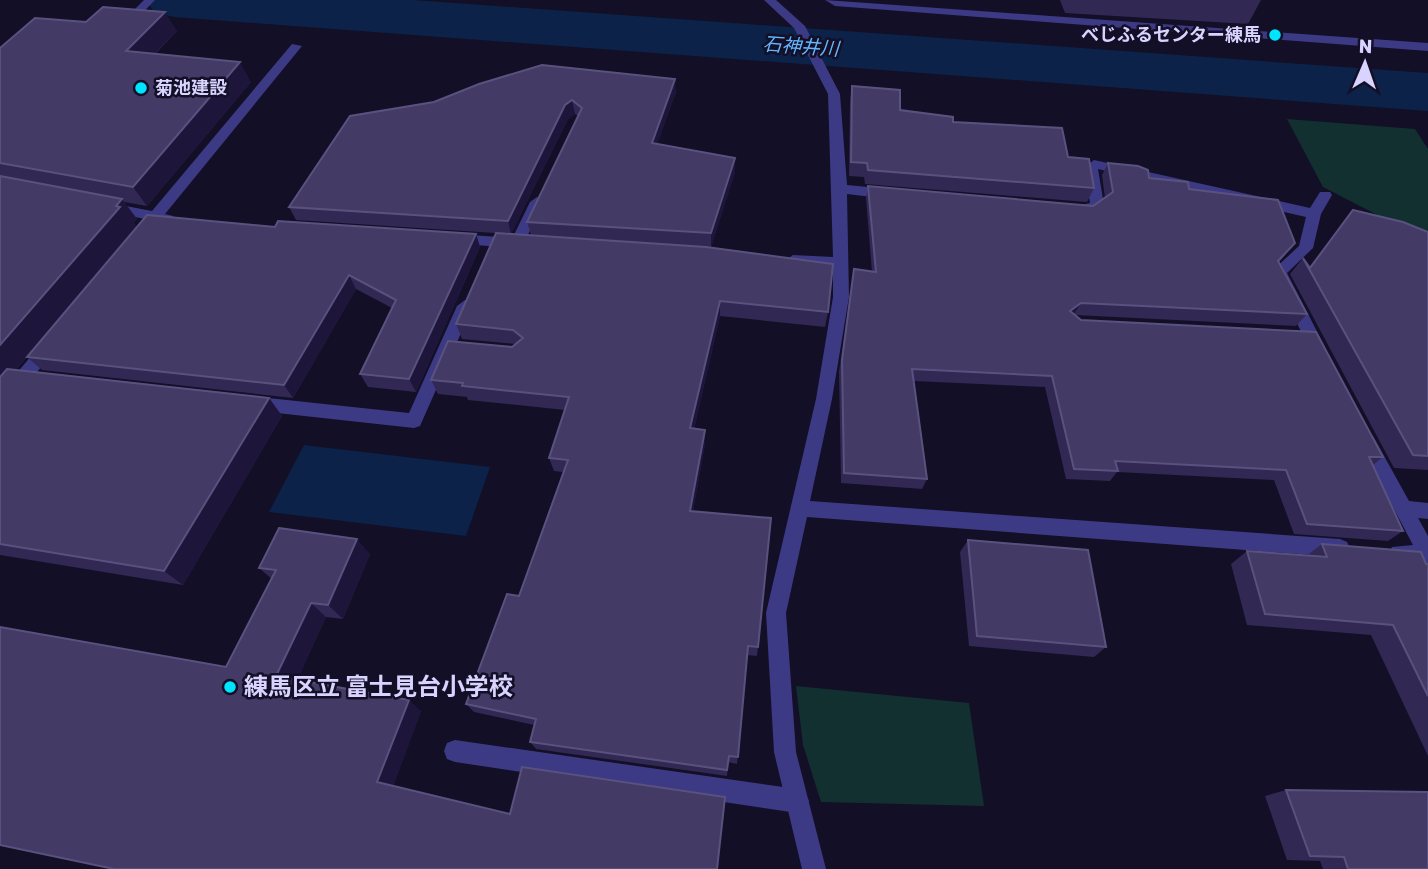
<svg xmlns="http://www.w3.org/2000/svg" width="1428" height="869" viewBox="0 0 1428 869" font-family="Rubik,'Noto Sans JP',sans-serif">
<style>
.green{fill:#12302f}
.water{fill:#0c2248}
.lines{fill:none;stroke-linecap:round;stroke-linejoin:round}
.river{fill:#0c2248;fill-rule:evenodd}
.service{fill:#3d3a85;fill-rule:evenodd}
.pedestrian{fill:#3d3a85;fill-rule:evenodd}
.minor{fill:#3d3a85;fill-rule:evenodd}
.wall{fill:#312854}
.shaded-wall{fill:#1d163a}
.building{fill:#433a66;stroke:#5a527e;stroke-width:2}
.poi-dot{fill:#00e5ff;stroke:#130f26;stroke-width:2.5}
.labels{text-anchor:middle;stroke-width:5;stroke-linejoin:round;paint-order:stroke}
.far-poi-label{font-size:18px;font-weight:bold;fill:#d9d4ff;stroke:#130f26;text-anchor:end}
.far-water-label{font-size:19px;font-style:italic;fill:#62b6ff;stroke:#130f26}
.near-poi-label{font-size:24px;font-weight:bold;fill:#d9d4ff;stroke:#130f26;text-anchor:start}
</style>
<rect width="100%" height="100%" fill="#130f26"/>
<g class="green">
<path d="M1287 119 1415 129 1428 149V241L1323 187Z"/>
<path d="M796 686 969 703 984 806 821 802 803 745Z"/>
</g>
<path class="water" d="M304 445 490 467 466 536 269 512Z"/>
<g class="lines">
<path class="river" d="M146 0H413L1428 73V111L174 17 154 12Z"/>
<g class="service">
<path d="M825 0 1428 43V51L835 6Z"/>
<path d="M537 197 544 202 524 243 522 247H512L510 243 530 202Z"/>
<path d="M455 740 797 789 805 793 809 801 805 809 797 813 455 762 447 759 444 751 447 743Z"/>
</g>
<path class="pedestrian" d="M144 0H155L132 24H124V20Z"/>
<g class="minor">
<path d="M764 0H776L805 26 840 94 847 185 889 189 896 194 889 199 847 194 849 297 832 399 810 501 1340 539 1347 542 1350 548 1347 554 1340 557 807 517 786 613 796 752 826 869H802L774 752 766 613 816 399 833 297V268L793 265 786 260 793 255 833 257 828 94 794 28Z"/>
<path d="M292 44 302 46 165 214 173 216V222H159L149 229 142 224 145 219 105 211 103 208 110 203 152 211Z"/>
<path d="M1094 160 1310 208 1320 192H1330L1332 195 1321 214 1313 248 1287 273 1327 351 1325 355H1313L1271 272 1299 246 1306 217 1098 169 1104 205 1087 216 1073 213V207L1090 203 1084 168Z"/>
<path d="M455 234 514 238 521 243 514 248 450 243V235Z"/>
<path d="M465 300 473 306 420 426 414 428 250 410 244 408 241 403 244 398 250 396 409 413 457 306Z"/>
<path d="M49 340 57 346 55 350 6 410 0 412V393L43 342Z"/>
<path d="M1367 434 1373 436 1409 501 1428 503V519L1418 518 1428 536V564L1392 559 1389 553 1392 547 1413 545 1358 441 1361 436Z"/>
</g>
</g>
<g class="wall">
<path d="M1060 0H1261L1248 24 1065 13Z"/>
<path d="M177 31 155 54 251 82 147 206 124 202 137 219 133 223 136 226 16 370 269 398 282 416 183 585 0 555V48Z"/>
<path d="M852 86 900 110 953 122 1068 157 1094 188 1087 202 865 184 864 177 849 176 850 100Z"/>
<path d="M676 92 657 144 735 158V172L711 247 531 235 527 222 578 116 575 114 568 119 511 234 296 220 289 207 350 116Z"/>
<path d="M1108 163 1149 178 1189 189 1285 255 1279 262 1307 314 1296 326 1074 315 1081 320 1383 457 1373 465 1403 531 1388 541 1294 534 1274 480 1117 472 1110 481 1066 479 1045 387 914 381 927 479 922 489 841 483 839 372 854 269 872 272 866 198 868 186 1093 206 1105 198 1102 175Z"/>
<path d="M1353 210 1428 232V470L1394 468 1290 274 1303 258 1309 267Z"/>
<path d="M275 227 476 234 480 247 416 392 368 387 360 374 392 308 356 289 293 398 42 370 27 357Z"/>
<path d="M496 233 828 312 825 327 720 316 694 429 705 430V444L693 511 758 647 757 656 747 655 737 764 728 762 727 776 536 749 530 742 534 725 474 712 466 704 519 596 563 472 554 471 549 458 565 410 468 400 467 397 438 394 431 380 512 347 516 344 462 339 456 324Z"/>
<path d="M968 540 1106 647 1094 657 969 646 960 552Z"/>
<path d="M1322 544 1428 564V756L1371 635 1247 625 1231 564 1247 551 1306 556Z"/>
<path d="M370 554 343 619 326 617 297 680 421 711 393 786 510 814 725 797 114 869 226 667 272 579 259 568Z"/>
<path d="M1286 790 1428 869H1323L1320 861 1287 860 1265 796Z"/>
</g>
<g class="shaded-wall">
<path d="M165 12 177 31 138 70 126 51Z"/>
<path d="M240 62 251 82 147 206 133 187Z"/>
<path d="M675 79 676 92 653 157 652 143Z"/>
<path d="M572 100 575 114 568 119 511 234 508 221 565 105Z"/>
<path d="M735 158V172L711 247V233Z"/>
<path d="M122 199 137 219 133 223 136 226 0 389V345Z"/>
<path d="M476 234 480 247 416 392 409 379Z"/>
<path d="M349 275 356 289 293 398 284 385Z"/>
<path d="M720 301V316L691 442 690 428Z"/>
<path d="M1081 303 1074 314 1070 311Z"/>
<path d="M269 398 282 416 183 585 164 571Z"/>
<path d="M705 430V444L691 523 690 511Z"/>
<path d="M357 539 370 554 343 619 328 605Z"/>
<path d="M311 603 326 617 294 688 276 676Z"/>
<path d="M409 700 421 711 392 790 377 782Z"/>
</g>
<g class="building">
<path d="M103 7 165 12 126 51 240 62 133 187 0 163V48L35 18 86 22Z"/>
<path d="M542 65 675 79 652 143 735 158 711 233 527 222 582 108 572 100 565 105 508 221 289 207 350 116 434 102 479 84Z"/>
<path d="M852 86 900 90V110L953 117V122L1062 128 1068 157 1089 159 1094 188 868 170 867 163 851 162Z"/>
<path d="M1108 163 1138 166 1148 170 1149 178 1188 182 1189 189 1278 200 1295 243 1278 261 1307 314 1081 303 1070 311 1081 320 1316 332 1383 457H1369L1403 531 1307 524 1286 470 1115 461 1118 471 1074 469 1052 376 912 369 927 479 844 473 842 360 854 269 876 272 868 186 1093 206 1113 192Z"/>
<path d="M0 176 122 199 116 206 120 207 0 345Z"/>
<path d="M1353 210 1403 222 1428 232V456L1413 455 1303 258 1310 268Z"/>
<path d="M147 215 275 227 278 221 476 234 409 379 360 374 396 300 349 275 284 385 27 357Z"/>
<path d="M496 233 706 247 833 264 828 312 720 301 690 428 705 430 690 511 771 518 758 647 748 646 738 757 729 756 727 770 530 742 536 719 466 704 507 594 519 596 568 460 549 458 569 397 462 386 463 383 431 380 448 341 512 347 523 338 513 330 456 324Z"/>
<path d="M7 369 269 398 164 571 0 544V377Z"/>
<path d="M279 528 357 539 328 605 311 603 276 676 409 700 377 782 510 814 522 767 725 797 717 869H114L0 845V627L226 667 276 570 259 568Z"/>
<path d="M968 540 1088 550 1106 647 977 636Z"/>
<path d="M1322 544 1421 552 1426 564H1428V696L1393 625 1265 614 1247 551 1327 557Z"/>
<path d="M1286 790 1428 792V869H1348L1344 857 1310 856Z"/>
</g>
<g class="poi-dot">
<circle cx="1275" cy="35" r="7"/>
<circle cx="141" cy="88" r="7"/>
<circle cx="230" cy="687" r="7"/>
</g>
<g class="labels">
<g class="far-poi-label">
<text x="1261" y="41">べじふるセンター練馬</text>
<text x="155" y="94" text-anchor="start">菊池建設</text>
</g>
<g class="far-water-label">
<text transform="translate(801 46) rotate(4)" y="7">石神井川</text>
</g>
<g class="near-poi-label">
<text x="244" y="695">練馬区立 富士見台小学校</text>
</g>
</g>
<g transform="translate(1365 63) rotate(2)" stroke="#130f26" stroke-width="5" paint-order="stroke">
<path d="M0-5L12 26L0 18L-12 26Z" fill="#d9d4ff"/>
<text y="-10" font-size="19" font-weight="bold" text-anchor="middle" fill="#d9d4ff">N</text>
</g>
</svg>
